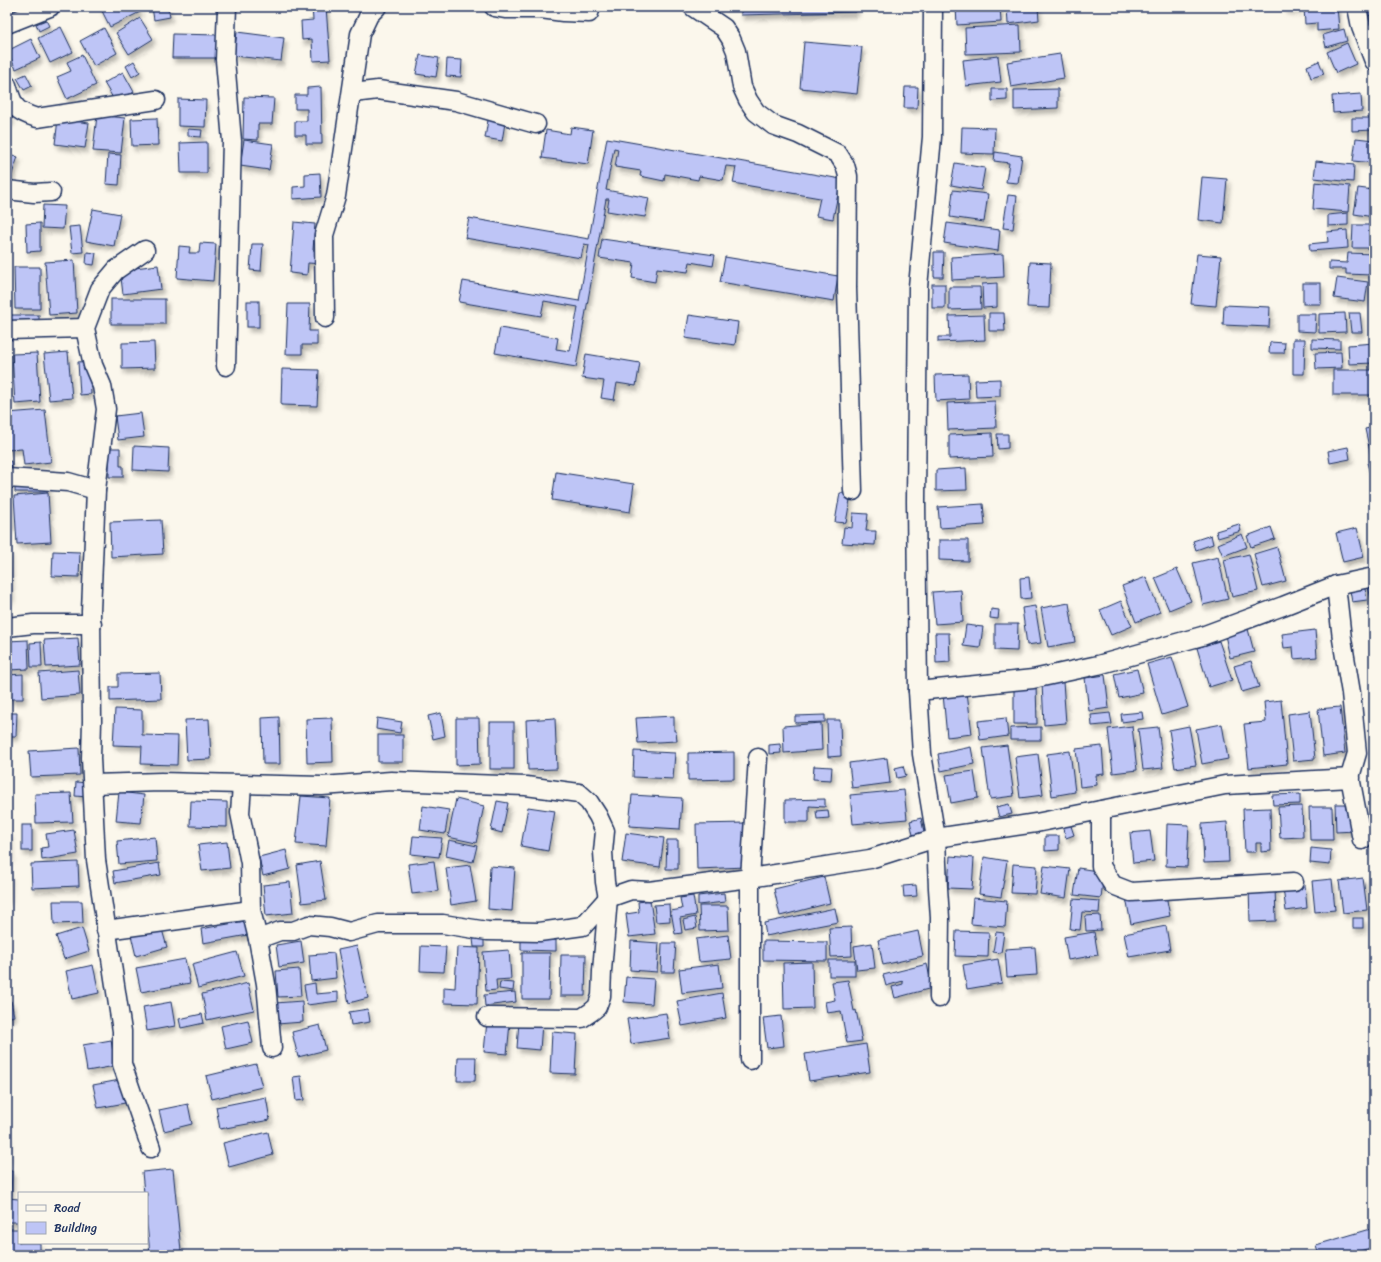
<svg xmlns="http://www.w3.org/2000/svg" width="1381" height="1262" viewBox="0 0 1381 1262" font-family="Sriracha,sans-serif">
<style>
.building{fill:#bec5f6;stroke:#1b2f5e;filter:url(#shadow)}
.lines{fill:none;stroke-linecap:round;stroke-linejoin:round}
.minor-casing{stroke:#1b2f5e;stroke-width:21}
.minor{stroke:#fbf7ec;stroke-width:18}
</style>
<defs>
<filter id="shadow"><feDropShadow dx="2.5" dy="4.5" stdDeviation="2" flood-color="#0004"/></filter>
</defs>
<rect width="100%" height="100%" fill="#fbf7ec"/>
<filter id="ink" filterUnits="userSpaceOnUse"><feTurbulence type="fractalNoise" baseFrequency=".025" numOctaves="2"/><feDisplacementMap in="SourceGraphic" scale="8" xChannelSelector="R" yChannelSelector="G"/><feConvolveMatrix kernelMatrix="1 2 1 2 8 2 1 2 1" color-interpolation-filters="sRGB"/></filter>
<g filter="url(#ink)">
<g class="building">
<path d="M100 7H138L140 12 110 27Z"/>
<path d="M152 7H168L170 17 154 20Z"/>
<path d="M312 7H326L330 60 313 61 312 39 302 40 301 21 313 20Z"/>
<path d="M741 7H856V12L741 15Z"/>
<path d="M956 7H1000L1001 22 957 25Z"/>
<path d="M1007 7H1038L1039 20 1008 24Z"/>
<path d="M1284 7H1298V10L1284 9Z"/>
<path d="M1304 7H1337L1339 29 1317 31V23L1305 24Z"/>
<path d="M1366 7H1374V14L1368 16Z"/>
<path d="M140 18 153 39 129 54 116 33Z"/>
<path d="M46 20 49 26 39 31 36 24Z"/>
<path d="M1020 25 1021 52 966 54 965 28Z"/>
<path d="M61 27 73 52 50 63 38 38Z"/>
<path d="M104 28 117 53 94 66 80 41Z"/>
<path d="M1344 29 1347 41 1326 47 1323 35Z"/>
<path d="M237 32 284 38 281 61 234 56Z"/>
<path d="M173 34 219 35 218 58H172Z"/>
<path d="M31 39 40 58 16 69 7 51Z"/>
<path d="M804 42 862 47 857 94 800 88Z"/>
<path d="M1347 43 1356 64 1336 73 1327 52Z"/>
<path d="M1060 54 1064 78 1011 87 1007 62Z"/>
<path d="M82 55 96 85 67 99 57 77 71 71 67 62Z"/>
<path d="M420 55 439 58 436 77 416 74Z"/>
<path d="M998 56 1001 82 966 86 963 60Z"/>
<path d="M447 59 462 60 461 77 446 76Z"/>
<path d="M134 61 140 72 132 77 126 66Z"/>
<path d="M1319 61 1324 74 1311 78 1307 66Z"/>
<path d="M123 72 134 92 116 103 104 83Z"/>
<path d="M26 74 32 86 24 90 17 78Z"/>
<path d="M321 87 322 144H306V135H295V121H307V109H295V95H307V88Z"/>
<path d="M905 87H918L917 108H904Z"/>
<path d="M992 89H1007V100L992 101Z"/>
<path d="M1058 89V108L1014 110V90Z"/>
<path d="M1361 94 1362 111 1333 113 1332 96Z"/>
<path d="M244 97 274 98 272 124H258V140L243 139Z"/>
<path d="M178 99 206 100 205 127 178 126Z"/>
<path d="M7 113 12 119 7 123Z"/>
<path d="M97 115 125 118 121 153 93 151Z"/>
<path d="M157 118 158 145 132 146 131 119Z"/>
<path d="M1352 118H1374V130L1352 131Z"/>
<path d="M58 119 89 123 85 148 55 144Z"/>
<path d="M488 120 505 123 502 141 485 138Z"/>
<path d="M571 127 593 130 588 164 542 158 546 130 570 134Z"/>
<path d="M962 127 995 128 994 154 961 153Z"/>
<path d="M188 129 202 130 201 137 188 136Z"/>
<path d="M607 138 841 179 833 219 816 216 820 198 733 183 736 167 726 166 723 180 699 176 698 180 665 174 664 181 640 176 641 171 615 167 618 149 614 148 606 190 649 198 645 217 607 211 609 199H606L576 367 495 353 500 328 558 338 556 349 570 351 578 307 544 301 541 316 459 302 463 281 579 301 589 245 584 244 581 258 465 238 469 218 589 239Z"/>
<path d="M1356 138 1374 140V163L1353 161Z"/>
<path d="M244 140 273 144 269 170 240 166Z"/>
<path d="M207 142V173H181L180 143Z"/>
<path d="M995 152 1022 156 1018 183 1006 182 1009 163 994 161Z"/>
<path d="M7 153 18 157 9 182 7 181Z"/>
<path d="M108 154 121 155 119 185 106 184Z"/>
<path d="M1316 161 1354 165 1353 182 1314 178Z"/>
<path d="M955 163 985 168 981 190 951 185Z"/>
<path d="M320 173 321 197 293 199V187L305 186V174Z"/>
<path d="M1202 177 1227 179 1223 223 1198 220Z"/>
<path d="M1315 182 1350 186 1348 212 1313 209Z"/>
<path d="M1358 188 1374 190V217L1354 214Z"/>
<path d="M953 190 988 194 984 222 950 217Z"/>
<path d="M1008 195 1017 196 1013 229 1003 228Z"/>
<path d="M43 205 65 206 63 229 42 228Z"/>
<path d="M93 209 120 214 114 246 86 241Z"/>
<path d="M1348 213V225L1328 226V215Z"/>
<path d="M294 222 315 224 313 250 323 251 322 264 308 263 307 275 290 273Z"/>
<path d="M40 223V251L27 252 26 224Z"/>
<path d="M947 223 1000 230 998 251 944 243Z"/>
<path d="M1353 225H1374V248H1352Z"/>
<path d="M80 226 83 252 72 253 69 227Z"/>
<path d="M1347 230 1348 248 1310 251 1309 244 1328 242 1327 232Z"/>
<path d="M602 239 715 255 713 266 690 262 688 272 657 268 655 282 632 278 634 263 599 258Z"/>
<path d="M200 243 216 244 213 281 177 278 179 246 190 247 189 253H199Z"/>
<path d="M252 244H263L261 271 250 270Z"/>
<path d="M87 252 96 253 94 265 86 264Z"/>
<path d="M934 252H944L943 277H934Z"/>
<path d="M1348 253 1373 254 1371 275 1346 274V269H1329V262L1347 263Z"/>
<path d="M1003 254 1004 277 952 280 951 257Z"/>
<path d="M1197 254 1221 256 1216 306 1191 304Z"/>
<path d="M725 257 838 276 834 301 720 282Z"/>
<path d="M74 260 77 313 49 315 45 262Z"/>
<path d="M1030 262 1051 263 1049 308 1027 307Z"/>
<path d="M158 265 161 289 123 294 120 270Z"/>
<path d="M14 267H40V309H15Z"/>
<path d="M1337 278 1368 282 1365 302 1334 298Z"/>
<path d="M997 283V307L983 308 982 284Z"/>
<rect x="1303" y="283" width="18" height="21"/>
<rect x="932" y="284" width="13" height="24"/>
<path d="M949 287H980L981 309 949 310Z"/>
<rect x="111" y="299" width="54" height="25"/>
<rect x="247" y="301" width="12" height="26"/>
<path d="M288 304H310L309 331H317V345H302V354H286Z"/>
<path d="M1224 305 1270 307 1269 327 1223 325Z"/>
<path d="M989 313H1004L1005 331H989Z"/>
<path d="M1345 313 1346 332 1319 333V314Z"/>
<path d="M1349 313H1360L1362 332H1351Z"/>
<path d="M1297 314H1316L1315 332 1297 331Z"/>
<rect x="10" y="315" width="29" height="8"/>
<path d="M689 315 738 322 735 345 685 338Z"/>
<path d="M984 315 985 340 938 342V337H950L949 316Z"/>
<path d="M1293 339H1305L1304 374H1293Z"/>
<path d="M1312 339 1340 340V349L1312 348Z"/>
<path d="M154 342 155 368 122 369V343Z"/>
<path d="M1270 342 1285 343 1284 353H1269Z"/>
<path d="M1374 343V363L1349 364 1348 345Z"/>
<path d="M68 352 72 398 49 400 44 354Z"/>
<path d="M1341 352 1342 368 1316 369 1315 353Z"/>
<path d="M37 353 40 402 15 404 12 354Z"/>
<path d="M586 354 640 363 636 386 617 383 614 400 601 398 604 381 582 378Z"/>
<path d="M7 358H8L9 400 7 401Z"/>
<path d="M89 361 91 394 80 395 78 362Z"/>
<path d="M282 369 319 370 317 406 281 405Z"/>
<rect x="1333" y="370" width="41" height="25"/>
<path d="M968 374 969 399 936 401 935 375Z"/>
<path d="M1000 379V396L976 397 975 380Z"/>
<path d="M995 401 996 428 948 430 947 403Z"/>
<path d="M45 410 51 462 24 465 22 449 7 450V413Z"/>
<path d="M141 413 144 437 118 440 115 416Z"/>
<path d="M1374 427V455L1371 456 1365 429Z"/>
<path d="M992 433 993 457 949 459V435Z"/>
<path d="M997 434H1008V448L998 449Z"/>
<path d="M134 446 169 448 168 472 133 470Z"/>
<path d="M1348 447 1350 459 1330 463 1328 451Z"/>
<path d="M109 448H120V466H123V477H109Z"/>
<path d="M11 461 12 471H7V462Z"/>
<path d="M1374 461V488L1367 463Z"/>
<path d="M966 468 967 490 936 491V470Z"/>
<path d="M556 472 634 484 630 512 552 500Z"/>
<path d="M15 484 48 485V492H15Z"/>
<path d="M48 493 51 542 17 544 14 496Z"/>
<path d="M840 493 851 494 846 523 835 522Z"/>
<path d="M7 494H8L11 526 7 527Z"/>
<path d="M983 504 985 525 940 528 938 507Z"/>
<path d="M853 513 868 514 866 531H876L875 545 842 543 844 527 852 528Z"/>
<path d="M161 520 163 554 111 557 110 522Z"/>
<path d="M1239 524 1241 531 1218 538 1216 531Z"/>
<path d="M1271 527 1275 539 1251 547 1247 536Z"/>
<path d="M1357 528 1364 557 1343 562 1336 533Z"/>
<path d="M1242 534 1247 547 1223 556 1218 544Z"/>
<path d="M1211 535 1213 544 1196 550 1193 541Z"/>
<path d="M939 540H968V561L939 560Z"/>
<path d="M1277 547 1286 581 1263 587 1254 554Z"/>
<path d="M7 551H9L11 598H7Z"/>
<path d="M53 551 80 552 79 577 52 576Z"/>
<path d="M1249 554 1258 591 1232 597 1224 560Z"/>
<path d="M1218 557 1228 599 1203 605 1193 563Z"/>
<path d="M1177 569 1191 601 1169 610 1155 578Z"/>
<path d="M1029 577 1031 598 1021 599 1020 578Z"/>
<path d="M1146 577 1160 612 1136 622 1122 586Z"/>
<path d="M1374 581V601L1372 602 1367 583Z"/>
<path d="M1364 583 1367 600 1352 602 1349 585Z"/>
<path d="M961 590 963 622 935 624 932 592Z"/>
<path d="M1121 601 1132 626 1111 635 1100 610Z"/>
<path d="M1069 603 1075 642 1048 647 1041 608Z"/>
<path d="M1035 606 1041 643 1027 645 1022 608Z"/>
<path d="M991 609 999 610 998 619 990 618Z"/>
<path d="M995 624H1018L1017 651 995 650Z"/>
<path d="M966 625 983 627 980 648 963 646Z"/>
<path d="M1248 629 1254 652 1230 658 1225 635Z"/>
<path d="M1315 630 1317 657 1294 659 1293 647 1284 648 1282 634Z"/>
<path d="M935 633H949L950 662 936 663Z"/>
<path d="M78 638 80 665 46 667 44 640Z"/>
<path d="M28 640 29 669 8 670 7 641Z"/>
<path d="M1219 641 1232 680 1209 687 1197 648Z"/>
<path d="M41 642 42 667H31L30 643Z"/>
<path d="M1172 657 1188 707 1162 715 1147 664Z"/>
<path d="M1251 661 1259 687 1242 692 1234 666Z"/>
<path d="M1137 669 1143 693 1119 698 1114 674Z"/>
<path d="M78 670 80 695 41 698 39 673Z"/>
<path d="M160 673 161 699 110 701V687H118V674Z"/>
<path d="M23 674V699H7V675Z"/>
<path d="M1105 675 1109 708 1089 711 1085 678Z"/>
<path d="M1063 682 1066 723 1044 725 1042 683Z"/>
<path d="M1014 684H1036L1037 724H1014Z"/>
<path d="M967 692 972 734 947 737 943 694Z"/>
<path d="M1281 700 1287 764 1249 768 1244 724 1266 722 1264 702Z"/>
<path d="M1340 707 1345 753 1323 756 1318 709Z"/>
<path d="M115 709 142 710V735L178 736 177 765 141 764 142 746 113 745Z"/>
<path d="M1310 711 1315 759 1293 761 1288 714Z"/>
<path d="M1142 712 1143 719 1122 722 1121 714Z"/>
<path d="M7 713H17L16 736H7Z"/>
<path d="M441 713 445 736 433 739 428 716Z"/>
<path d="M1110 713 1112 724 1092 726 1091 715Z"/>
<path d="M825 715V722L795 723V716Z"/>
<path d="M674 716V731H676L677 741 638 743 636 718Z"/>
<path d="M279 717 280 764H263L262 718Z"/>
<path d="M332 718 333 762 307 763 306 719Z"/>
<path d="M377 718 402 722 400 733 376 729Z"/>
<path d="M456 718H479L480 764 456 765Z"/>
<path d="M555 718 557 769 528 770 526 720Z"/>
<path d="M1006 718 1008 736 980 740 978 721Z"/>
<path d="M209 719 211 759 187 760 185 720Z"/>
<path d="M827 720H840L841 756 828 757Z"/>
<rect x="490" y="722" width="24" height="47"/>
<path d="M821 723 822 750 784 753 783 726Z"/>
<path d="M1222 724 1228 759 1202 764 1196 729Z"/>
<path d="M1132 726 1137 770 1113 773 1108 729Z"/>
<path d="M1189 726 1196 765 1175 768 1169 730Z"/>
<path d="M1041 727V740H1010V728Z"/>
<path d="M1158 727 1163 768 1143 770 1138 729Z"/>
<rect x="378" y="735" width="25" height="27"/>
<path d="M780 744 781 753 769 754V745Z"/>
<path d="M1007 745 1014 796 990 799 983 748Z"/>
<path d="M1102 746 1104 774 1096 775 1097 785 1080 787 1076 749Z"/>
<path d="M971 747 974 764 941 771 938 754Z"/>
<path d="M79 748 80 775 31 777 29 751Z"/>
<path d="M634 751 675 753 673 779 633 777Z"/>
<path d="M1070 751 1075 792 1052 796 1047 754Z"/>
<path d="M734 752V779L688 780V753Z"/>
<path d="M1038 754 1043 795 1020 798 1015 757Z"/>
<path d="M887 758 890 783 852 788 849 763Z"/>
<path d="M814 766 832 767 831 780 813 779Z"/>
<path d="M903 766 906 776 897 778 895 768Z"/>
<path d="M974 771 978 798 951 803 946 775Z"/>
<path d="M76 782 88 783 87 797 75 796Z"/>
<path d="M904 790 907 819 853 824 850 795Z"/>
<path d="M119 792 144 795 141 823 116 821Z"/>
<path d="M71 793 73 822 36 823 35 794Z"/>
<path d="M1300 794V804L1273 805 1272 795Z"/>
<path d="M632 795 682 798 680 829 629 826Z"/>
<path d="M301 796 330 798 326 846 296 844Z"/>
<path d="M456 799 484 806 476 843 448 837Z"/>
<path d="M825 799V807L809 806V822H785V800Z"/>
<path d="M191 801 227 802V827L190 826Z"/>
<path d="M497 801 508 803 502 833 491 830Z"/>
<path d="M1009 804 1012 814 999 817 996 807Z"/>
<path d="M1335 804H1355V831L1336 832Z"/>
<path d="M423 806 449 810 445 834 420 830Z"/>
<path d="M1302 806 1303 837 1280 838 1278 807Z"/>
<path d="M528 807 555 811 548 851 521 846Z"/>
<path d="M1309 807H1332L1333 840H1310Z"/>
<path d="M1270 808 1271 851 1261 852V843H1256V852H1245L1243 809Z"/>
<path d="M828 810 829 818 817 819 816 811Z"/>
<path d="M921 818 924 832 913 835 910 821Z"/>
<path d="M1227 822 1229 862 1204 863 1202 824Z"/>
<path d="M746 823 747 867 697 869 696 824Z"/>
<path d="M1070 823 1074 835 1066 838 1062 826Z"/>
<path d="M1167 824 1189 825 1187 867 1166 866Z"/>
<rect x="22" y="825" width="10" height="26"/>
<path d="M74 830 78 854 42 860 41 848 48 847 46 834Z"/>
<path d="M1150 831 1154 861 1133 863 1130 833Z"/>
<path d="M7 832H9L10 857 7 858Z"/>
<path d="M626 833 664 838 660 867 622 862Z"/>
<path d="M413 836 442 838 439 857 411 854Z"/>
<path d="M1045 836H1059V850L1045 851Z"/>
<path d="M155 837 157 861 119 864 117 841Z"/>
<path d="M449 840 477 846 473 862 446 856Z"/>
<path d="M667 840H678V869H666Z"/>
<path d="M227 842 230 868 202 871 198 845Z"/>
<path d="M1311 848 1331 850 1330 865 1310 863Z"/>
<path d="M286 850 290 869 263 876 259 857Z"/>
<path d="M950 856 974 858 972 889 948 888Z"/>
<path d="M984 857 1007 861 1001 897 979 894Z"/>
<path d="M320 861 326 900 302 903 297 865Z"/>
<path d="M434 861 438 891 412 894 408 864Z"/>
<path d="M78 862 79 886 32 888 31 864Z"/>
<path d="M159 863 161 875 115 883 113 871Z"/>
<path d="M1013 864 1037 866 1035 894 1011 893Z"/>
<path d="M470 865 476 901 451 905 446 868Z"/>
<path d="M490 866 515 868 512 911 488 909Z"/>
<path d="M1044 866 1070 869 1066 898 1040 894Z"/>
<path d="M1078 868 1104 872 1101 898 1074 895Z"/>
<path d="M7 875H9L8 900H7Z"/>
<path d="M824 877 830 903 780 916 774 889Z"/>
<path d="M1363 878 1367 910 1343 913 1339 881Z"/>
<path d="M1332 879 1335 910 1315 912 1312 881Z"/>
<path d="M290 882 293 913 266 916 263 885Z"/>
<path d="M916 885 917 896 904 897 903 886Z"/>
<path d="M1305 885 1307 908 1286 911 1283 888Z"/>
<path d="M1275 886 1276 921 1250 922 1249 887Z"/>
<path d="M1165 890 1170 916 1131 924 1126 898Z"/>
<path d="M724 893 725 902 698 905V896Z"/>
<path d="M693 896 696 915 680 918 682 933 675 934 671 911 682 909 680 898Z"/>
<path d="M973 898 1007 901 1005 927 971 924Z"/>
<path d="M1073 899 1100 901 1099 913 1082 912 1080 930 1070 929Z"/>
<path d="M650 900 655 934 629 937 626 914 639 912 638 902Z"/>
<path d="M53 901H82L83 923 54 924Z"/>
<path d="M669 904 670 921 656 922 654 905Z"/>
<path d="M699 906H728L729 930 700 931Z"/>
<path d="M835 908 838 922 766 936 764 923Z"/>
<path d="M1100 915 1101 930 1086 931 1085 916Z"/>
<path d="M695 917 697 928 685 930 683 920Z"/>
<rect x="1353" y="918" width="10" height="10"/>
<path d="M245 921 248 935 203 943 201 929Z"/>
<path d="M161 926 167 947 136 956 131 935Z"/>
<path d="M1166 926 1170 950 1129 957 1124 934Z"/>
<path d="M851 927 852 956 831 957 829 928Z"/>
<path d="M82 928 89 951 64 959 56 936Z"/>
<path d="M918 931 923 956 883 965 878 940Z"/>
<path d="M956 931 989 932 988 957 955 956Z"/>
<path d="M996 932 1004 933 1001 953 993 952Z"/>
<path d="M1094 932 1098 955 1068 960 1064 937Z"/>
<path d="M728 935 731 959 699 962 696 939Z"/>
<path d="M484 938V947H474L473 939Z"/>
<path d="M521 940H556V951L521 950Z"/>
<path d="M301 941 304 963 279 967 276 945Z"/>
<path d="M631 941 659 943 657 972 630 970Z"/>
<path d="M763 941 827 942V961L763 960Z"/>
<path d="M662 943H676L674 972H661Z"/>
<path d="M872 943 875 968 857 970 854 946Z"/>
<path d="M357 946 368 998 349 1003 338 950Z"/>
<path d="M421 946 446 947 444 972 420 971Z"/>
<path d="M457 947 479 948 477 1004 444 1003V987L455 988Z"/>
<path d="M1035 947 1037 975 1007 977 1005 949Z"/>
<path d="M509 950 511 979 496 980 497 990 486 991 483 952Z"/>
<path d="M237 952 244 976 198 988 192 964Z"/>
<path d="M334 953 336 978 311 981 309 955Z"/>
<path d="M522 953H550L549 999H522Z"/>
<path d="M561 955H586L585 996H560Z"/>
<path d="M185 959 190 983 141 992 136 968Z"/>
<path d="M998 959 1002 983 967 989 963 965Z"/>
<rect x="829" y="960" width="26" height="16"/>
<path d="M812 962 813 1008 784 1009 783 963Z"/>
<path d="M719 964 722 988 682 993 679 969Z"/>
<path d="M927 964 932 988 895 998 892 987 903 984V981L886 986 883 975Z"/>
<path d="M93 965 99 993 72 999 66 971Z"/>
<path d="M299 969 301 996 278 997 276 971Z"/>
<path d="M626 977 654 979 652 1004 624 1002Z"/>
<path d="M848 980 854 1011 856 1010 862 1041 847 1043 841 1011 827 1013 825 1002 835 1000 832 982Z"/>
<path d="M500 982 514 983 513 991 499 989Z"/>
<path d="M248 983 254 1010 207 1020 202 994Z"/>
<path d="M315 983 316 994 338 992V1001L307 1005 304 985Z"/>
<path d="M515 992 516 1002 485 1006 484 995Z"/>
<path d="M722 993 726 1018 682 1026 677 1001Z"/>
<path d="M7 1001H11L14 1016 7 1018Z"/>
<path d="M302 1001 303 1022 277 1024 275 1003Z"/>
<path d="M171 1002 175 1026 147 1031 143 1007Z"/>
<path d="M368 1009 370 1022 351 1025 349 1012Z"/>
<path d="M666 1013 670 1038 631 1044 627 1019Z"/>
<path d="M202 1014 204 1023 181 1028 179 1019Z"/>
<path d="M781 1016 784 1046 767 1048 763 1018Z"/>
<path d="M248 1020 253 1043 226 1049 221 1026Z"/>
<path d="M487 1021 510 1023 507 1054 484 1052Z"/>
<path d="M519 1021 542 1023 540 1050 517 1048Z"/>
<path d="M320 1025 326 1050 298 1057 292 1032Z"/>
<path d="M552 1032 577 1034 575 1074 550 1073Z"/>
<path d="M111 1040 115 1066 87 1071 83 1045Z"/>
<path d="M866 1044 870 1072 809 1081 805 1054Z"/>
<path d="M458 1057H476L475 1081H457Z"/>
<path d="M256 1064 262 1087 212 1099 206 1076Z"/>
<path d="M301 1076 304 1100 296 1101 293 1077Z"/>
<path d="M120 1080 125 1103 98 1108 93 1085Z"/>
<path d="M266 1097 270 1120 220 1129 216 1107Z"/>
<path d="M188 1104 192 1124 164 1131 159 1110Z"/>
<path d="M268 1132 273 1155 229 1167 223 1143Z"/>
<rect x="7" y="1135" width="1" height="24"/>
<path d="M173 1169 181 1251 150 1254 147 1224V1193H144L142 1172Z"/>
<path d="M7 1171H12L11 1195H7Z"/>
<path d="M7 1198 19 1199V1222H7Z"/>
<path d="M1374 1228V1247L1345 1255H1319L1316 1245Z"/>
<path d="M7 1229H19V1243H40V1254H7Z"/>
</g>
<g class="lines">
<g class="minor-casing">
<g id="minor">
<path d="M494 7 505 9H541L563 12 589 13 591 7"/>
<path d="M693 7 724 28 731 39 736 51 742 87 748 100 756 112 773 125 798 134 838 154 845 165 848 176 847 288 853 491"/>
<path d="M933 7 932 137 918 287 916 501 918 691 922 754 936 838 938 888 940 918 939 998"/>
<path d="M1357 7 1361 27 1374 61"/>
<path d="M7 24 50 7"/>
<path d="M7 85C13 106 14 111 37 118L156 100"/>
<path d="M353 93 378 90 456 101 536 124"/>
<path d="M7 190 34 193 51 192"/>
<path d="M145 250 116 270 100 289 85 328 93 365 102 386 106 409 96 490 91 611 92 721 91 758 96 860 122 1031V1064L151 1148"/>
<path d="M325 318 324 235 336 196 360 34 369 15 377 7"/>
<path d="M7 330 85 328"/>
<path d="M226 366 232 141 225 60 227 7"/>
<path d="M7 478 68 482 96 490"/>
<path d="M1336 585 1342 639 1351 693 1357 753 1350 777 1362 840"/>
<path d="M7 627 33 624H92"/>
<path d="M918 691 1033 679 1098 665 1202 636 1283 606 1336 585 1374 577"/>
<path d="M93 784 161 782 322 786 391 781 526 786 579 793 589 802 598 816 605 831 603 852 605 882 608 898 602 971 601 996 597 1007 591 1012 582 1018 487 1017"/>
<path d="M242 785 240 813 250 863 251 910 258 939 266 984 272 1048"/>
<path d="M1101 810V866L1113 885 1131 892 1294 882"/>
<path d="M106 930 251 910"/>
<path d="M258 939 280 931H293L309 925 330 927 349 932 378 924H443L487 931 539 932 583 926 608 898 631 890 649 891 750 878 870 859 936 838 1036 823 1225 785 1351 778"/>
<path d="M750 1060V878L758 758"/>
</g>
</g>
<use href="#minor" class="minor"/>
</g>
</g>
<rect width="1381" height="1262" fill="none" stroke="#fbf7ec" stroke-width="24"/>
<rect x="12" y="12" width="1357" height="1238" fill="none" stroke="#1b2f5e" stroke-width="1.5" filter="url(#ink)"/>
<rect x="18" y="1192" width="130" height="52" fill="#fbf7ec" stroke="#a1a7b3"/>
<rect x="26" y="1205" width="20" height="6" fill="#fbf7ec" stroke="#a1a7b3"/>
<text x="54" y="1212" font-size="12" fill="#1b2f5e">Road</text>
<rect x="26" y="1222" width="20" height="12" fill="#bec5f6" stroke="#a1a7b3"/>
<text x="54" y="1232" font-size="12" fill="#1b2f5e">Building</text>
</svg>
